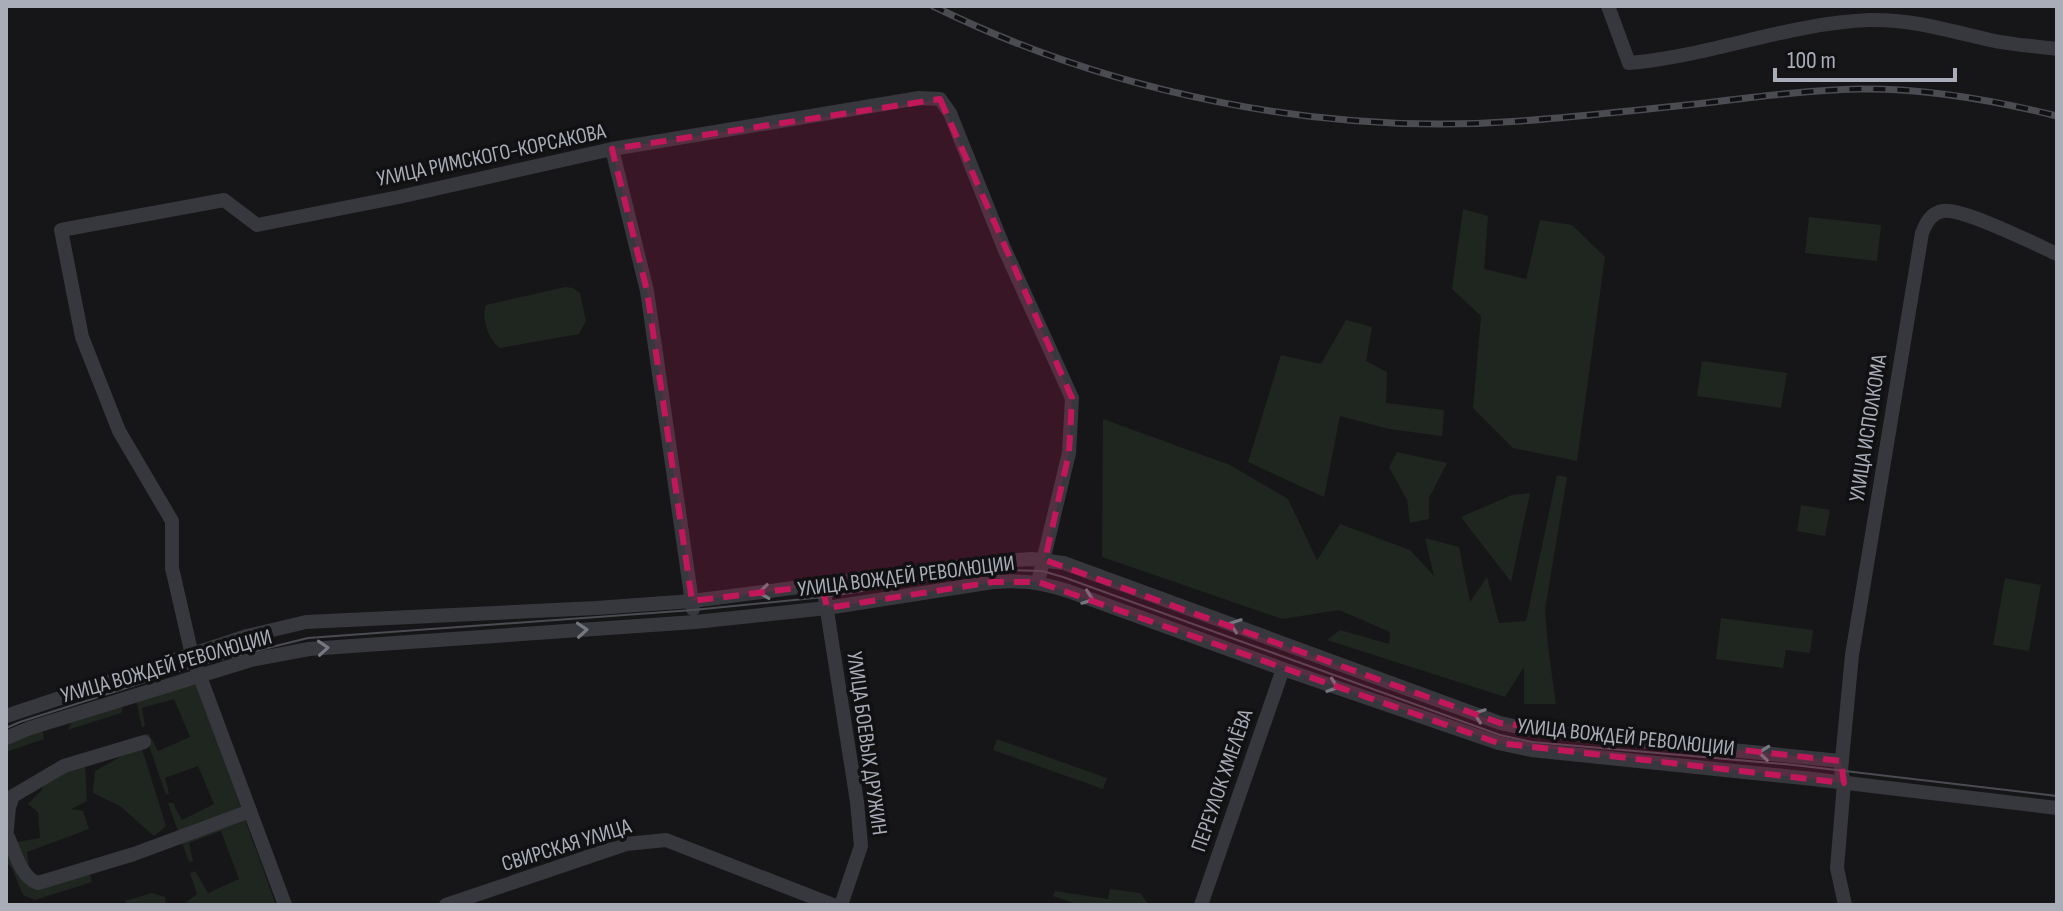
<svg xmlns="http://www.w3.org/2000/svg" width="2063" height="911" viewBox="0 0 2063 911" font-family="'Sofia Sans Condensed',sans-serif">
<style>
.green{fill:#1e261f}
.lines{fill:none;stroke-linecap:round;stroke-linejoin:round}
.minor{stroke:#37383d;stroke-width:14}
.tram{stroke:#4a4c52;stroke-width:2}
.rail-casing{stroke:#4a4c52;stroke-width:7}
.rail{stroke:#111113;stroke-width:4;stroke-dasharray:12;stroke-linecap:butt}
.oneway{stroke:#757881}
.marked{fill:#c2185b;fill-opacity:0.2;stroke:#c2185b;stroke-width:6;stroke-dasharray:16 10;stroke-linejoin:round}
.labels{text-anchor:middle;stroke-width:7;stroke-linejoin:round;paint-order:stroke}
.street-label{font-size:22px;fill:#a8adb8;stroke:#111113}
</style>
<rect width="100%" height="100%" fill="#161618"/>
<g class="green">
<path d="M1463 209 1488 216 1484 269 1526 279 1540 220 1572 225 1605 257 1577 461 1513 448 1473 408 1481 316 1452 289Z"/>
<path d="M1809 217 1881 225 1877 261 1805 253Z"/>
<path d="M565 287 573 288 580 293 586 321 579 334 500 348C488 340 481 318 486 305Z"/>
<path d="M1346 320 1372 327 1366 361 1387 372 1386 403 1444 410 1442 436 1389 429 1340 416 1324 497 1248 462 1281 355 1321 364Z"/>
<path d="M1702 361 1787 373 1781 408 1697 396Z"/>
<path d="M1103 419 1230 465 1288 499 1317 560 1340 524 1410 550 1434 576 1425 538 1459 547 1470 602 1487 577 1499 623 1526 621 1557 475 1567 477 1545 610 1548 647 1556 704H1524V667L1505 697 1327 640 1340 630 1389 644 1390 632 1339 610 1282 619 1102 557Z"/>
<path d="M1397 452 1447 463 1429 498V519L1410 523 1407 500 1389 467Z"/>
<path d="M1530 493 1511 582 1461 517 1512 495Z"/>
<path d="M1801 505 1830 510 1825 536 1797 531Z"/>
<path d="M2005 578 2041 585 2029 651 1993 645Z"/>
<path d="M1721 618 1813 630 1810 653 1786 650 1783 668 1716 659Z"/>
<path d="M195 681 276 905H183L197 894 190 873 195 871 208 893 239 879 221 831 189 843 193 861 189 862 168 803H173L182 820 214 804 198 766 165 778 169 793 166 795 145 734H149L158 751 190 737 174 699 142 708 145 726 142 727 136 700Z"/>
<path d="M125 701 121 713 68 730 73 718Z"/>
<path d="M42 727 44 739 6 752V738Z"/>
<path d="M997 739 1107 778 1103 789 993 750Z"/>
<path d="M142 749 166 826 154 836 120 806 93 793 95 771 129 752Z"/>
<path d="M85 765 87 801 71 809 83 811 89 829 27 852 29 866 28 871 39 878 89 872 92 882 35 900 23 895 12 868 6 862V851L16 842 40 838 38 812 28 804 42 790 47 768Z"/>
<path d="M1110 889 1140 893 1149 905H1080L1053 896 1055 891 1108 899Z"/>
<path d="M152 893 165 897 166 905H129L125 901Z"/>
</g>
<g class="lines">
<g class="minor">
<path d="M1608 6 1629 63C1711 56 1788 23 1870 20 1912 19 1950 31 1990 40 2012 45 2035 46 2057 49"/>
<path d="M612 149 647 291 693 609"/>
<path d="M823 585 857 802 861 846 841 905"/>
<path d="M6 716 247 636 306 622 596 608 692 601 1002 561 1032 559 1064 563 1500 723 1532 730 1841 761"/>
<path d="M6 738 30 728 251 660 309 649 695 622 827 608 993 582C1023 580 1039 582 1068 591L1283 669 1498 743 1531 750 1813 779 2057 808"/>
<path d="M8 837C15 852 21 878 38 883L134 854 250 811"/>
<path d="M6 838 9 807 13 796 64 766 144 742"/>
<path d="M285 905 192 655 172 568V521L119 431 82 337 61 230 224 200 257 225 399 197 612 149 919 98 940 99 950 113 1004 248 1072 398 1069 453 1038 582"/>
<path d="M446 905 626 844 666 840 833 905"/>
<path d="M1201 905 1283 669"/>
<path d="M1845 905 1837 868 1844 783 1841 770 1852 655 1922 233C1926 223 1931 213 1943 211 1963 208 2035 244 2057 254"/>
</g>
<path class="tram" d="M6 728 20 722 195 666 308 638 693 610 824 597 976 573 1007 570 1042 571 1063 577 1500 735 1532 742 1794 765 2057 796"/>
<g class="rail-casing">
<path id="rail" d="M933 6C1111 94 1323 136 1521 121 1586 116 1650 109 1714 102 1763 96 1811 90 1859 89 1926 88 1993 100 2057 116"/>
</g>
<use href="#rail" class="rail"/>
</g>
<defs><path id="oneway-chevron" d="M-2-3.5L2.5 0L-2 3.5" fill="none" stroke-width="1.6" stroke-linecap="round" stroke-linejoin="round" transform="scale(2)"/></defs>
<g class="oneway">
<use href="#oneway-chevron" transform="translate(764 592) rotate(173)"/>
<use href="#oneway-chevron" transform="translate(1088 598) rotate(20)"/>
<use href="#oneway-chevron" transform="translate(1235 625) rotate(-160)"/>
<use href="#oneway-chevron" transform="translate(582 630) rotate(-4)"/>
<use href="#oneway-chevron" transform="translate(323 648) rotate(-4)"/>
<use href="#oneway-chevron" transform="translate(1333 686) rotate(19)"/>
<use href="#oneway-chevron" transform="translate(1479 715) rotate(-160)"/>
<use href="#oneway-chevron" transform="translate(1764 753) rotate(-174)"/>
</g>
<path class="marked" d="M940 99 1072 398 1069 453 1045 560 1500 723 1841 761 1844 783 1498 743 1038 582H993L827 608 822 585 692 601 647 291 612 149Z"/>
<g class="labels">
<g class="street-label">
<text transform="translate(491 154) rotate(-12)" y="8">УЛИЦА РИМСКОГО-КОРСАКОВА</text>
<text transform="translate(1867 428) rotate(-81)" y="8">УЛИЦА ИСПОЛКОМА</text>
<text transform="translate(906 575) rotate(-7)" y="8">УЛИЦА ВОЖДЕЙ РЕВОЛЮЦИИ</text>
<text transform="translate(166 665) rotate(-16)" y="8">УЛИЦА ВОЖДЕЙ РЕВОЛЮЦИИ</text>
<text transform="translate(1626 736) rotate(6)" y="8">УЛИЦА ВОЖДЕЙ РЕВОЛЮЦИИ</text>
<text transform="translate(868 743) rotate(82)" y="8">УЛИЦА БОЕВЫХ ДРУЖИН</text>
<text transform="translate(1221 780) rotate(-71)" y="8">ПЕРЕУЛОК ХМЕЛЁВА</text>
<text transform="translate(566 844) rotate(-17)" y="8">СВИРСКАЯ УЛИЦА</text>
</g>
</g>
<rect width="2063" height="911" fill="none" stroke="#a8adb8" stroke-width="16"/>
<path d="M1775 68v12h180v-12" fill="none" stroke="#a8adb8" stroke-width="4"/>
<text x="1787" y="68" font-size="24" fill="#a8adb8" stroke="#111113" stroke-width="6" paint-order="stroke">100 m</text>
</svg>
